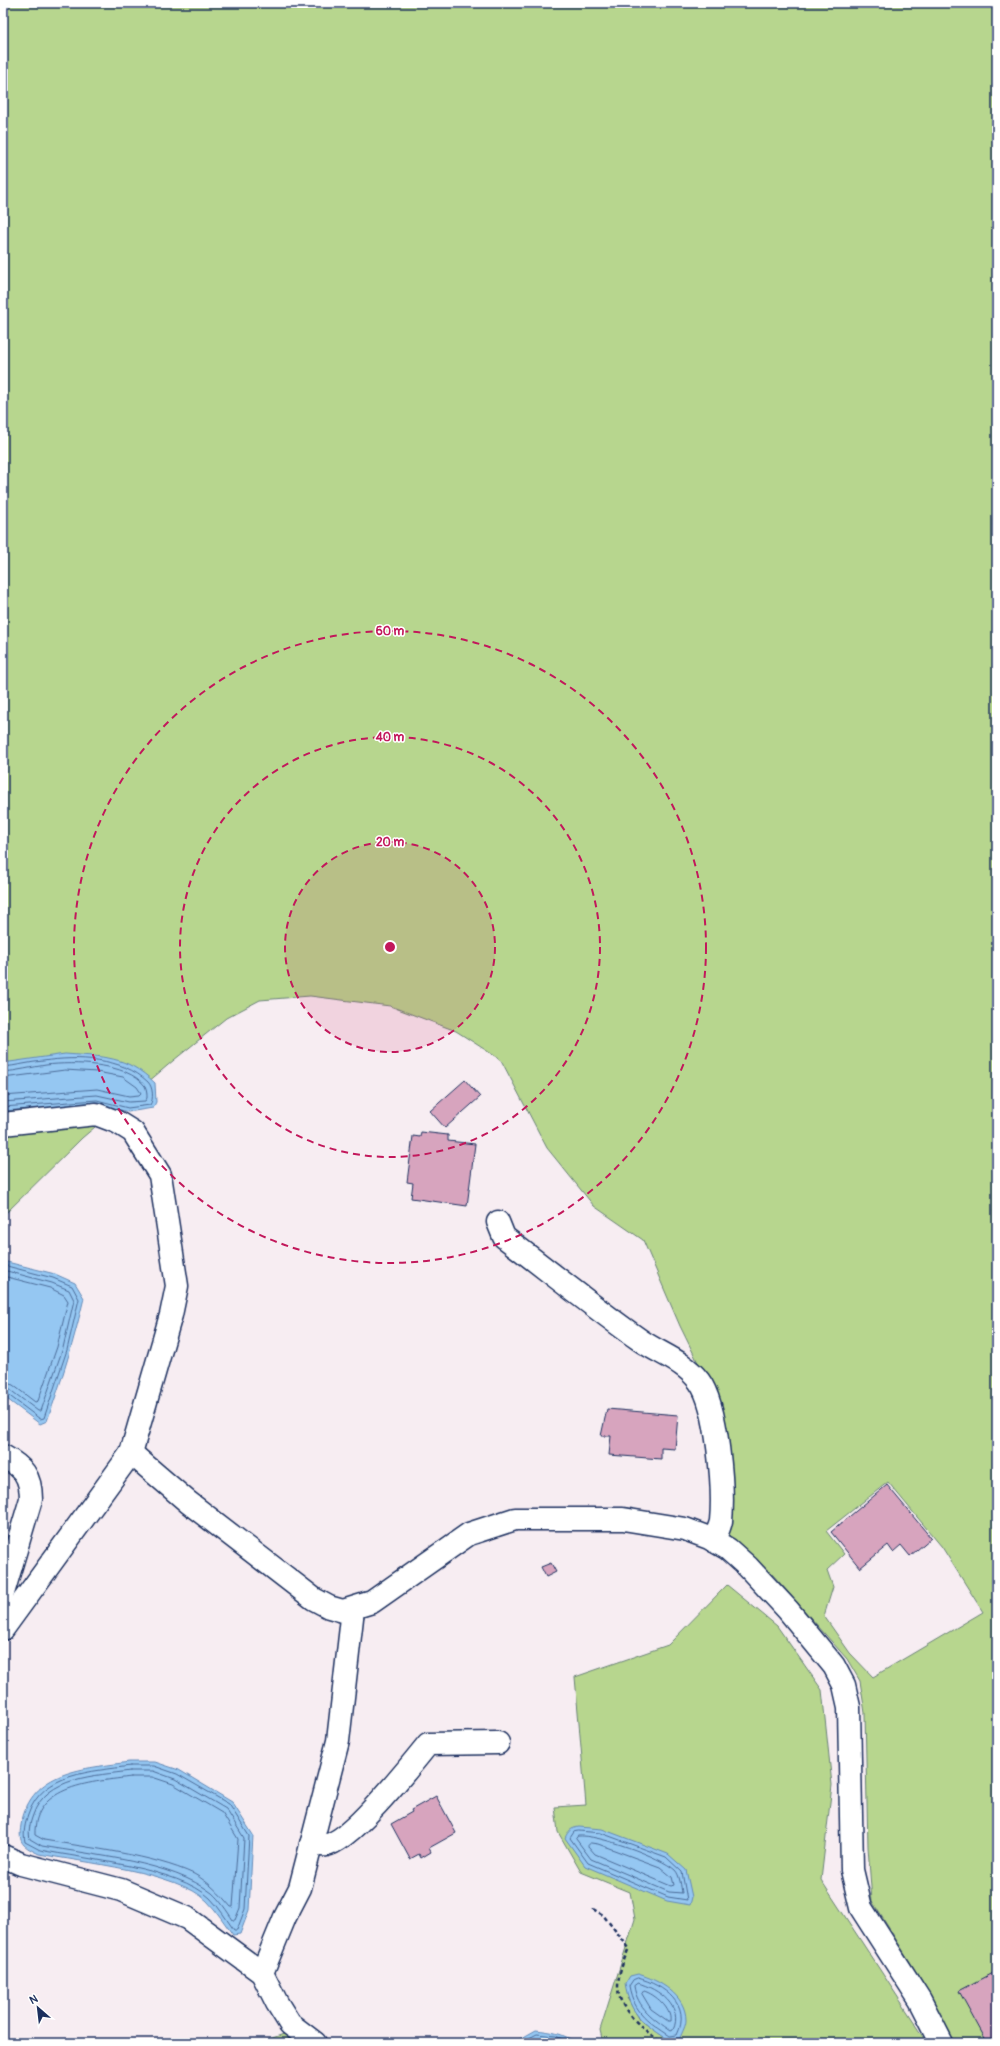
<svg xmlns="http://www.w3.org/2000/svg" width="1000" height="2046" viewBox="0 0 1000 2046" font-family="Pangolin,sans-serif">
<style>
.green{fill:#b7d68e;stroke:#698276;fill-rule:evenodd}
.water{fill:#95c7f2;stroke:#648ab7}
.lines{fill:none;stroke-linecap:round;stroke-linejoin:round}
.shore{stroke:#4c6c99;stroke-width:1}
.building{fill:#d7a4be;stroke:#1b2f5e}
.minor-casing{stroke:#1b2f5e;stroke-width:25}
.path{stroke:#1b2f5e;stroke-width:2.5;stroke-dasharray:4 3;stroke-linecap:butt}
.minor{stroke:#fff;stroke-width:22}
.ring{fill:none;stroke:#c2185b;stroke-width:2;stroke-dasharray:7 5}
.centre{fill:#c2185b;stroke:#fff;stroke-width:2}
.ring-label{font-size:12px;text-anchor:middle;font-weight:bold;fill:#c2185b;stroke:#fff;stroke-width:3;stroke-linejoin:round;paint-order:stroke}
</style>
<rect width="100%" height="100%" fill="#f7edf2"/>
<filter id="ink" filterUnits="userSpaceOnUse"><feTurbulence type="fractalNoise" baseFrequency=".025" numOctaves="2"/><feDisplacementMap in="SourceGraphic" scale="8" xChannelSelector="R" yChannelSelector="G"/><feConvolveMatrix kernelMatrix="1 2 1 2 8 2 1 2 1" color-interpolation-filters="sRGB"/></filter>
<g filter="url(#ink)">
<g class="green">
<path d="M3 3H997V2043H954L924 1984 872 1901 868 1847 865 1713 860 1681 847 1659 773 1575 729 1537V1476L716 1399 680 1326 643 1240 594 1206 547 1148 501 1060 456 1031 390 1006 310 996 260 1000 226 1018 174 1060 82 1138 3 1216ZM888 1482 942 1547 983 1612 873 1677 850 1653 824 1616 833 1587 827 1570 844 1554 826 1531Z"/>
<path d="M727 1585 777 1626 822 1690 832 1785 821 1880 928 2043H603L600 2030 635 1919 630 1892 581 1872 558 1832 555 1807 586 1805 575 1677 668 1645ZM627 1998 670 2041 640 2020Z"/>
<path d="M284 2034 294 2043H258Z"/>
</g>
<g class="water">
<path d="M65 1054C103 1057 126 1055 155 1083L156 1102 153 1108 128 1112 97 1104 3 1111V1063Z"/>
<path d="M3 1261 55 1274 75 1283 84 1298C74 1340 62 1380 47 1421L40 1424 3 1396Z"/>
<path d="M129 1762H155L179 1770 232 1802 253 1835 249 1910 240 1934 233 1935C225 1924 217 1911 207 1901 178 1872 81 1862 39 1854 23 1846 18 1844 21 1825 31 1769 85 1769 129 1762Z"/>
<path d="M579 1827 602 1829 668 1854 686 1870 692 1897 690 1905 667 1901 585 1866 565 1838C568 1831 571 1828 579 1827Z"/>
<path d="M638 1974C659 1980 686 1995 686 2020 686 2026 682 2032 680 2038L670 2041C645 2024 630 2016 625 1984L630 1976Z"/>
<path d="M536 2030C552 2032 563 2033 576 2043H513Z"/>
</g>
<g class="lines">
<g class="shore">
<path d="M3 1067C16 1066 30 1062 43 1061 77 1056 122 1057 148 1082 153 1087 154 1099 150 1105L128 1108 97 1100 3 1107"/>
<path d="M3 1072C17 1071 32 1067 46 1065 73 1062 127 1062 145 1086 147 1089 147 1095 147 1098L145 1101 129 1102 97 1095 3 1102"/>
<path d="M3 1078 65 1070 97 1072 123 1077 137 1087 141 1093 139 1095 129 1096 97 1089 3 1096"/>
<path d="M3 1265 53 1278 72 1286 79 1299 67 1350 44 1418 40 1419 7 1394 3 1393"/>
<path d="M3 1270 52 1283 69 1290 74 1300 63 1348 41 1411H38L9 1389 3 1388"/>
<path d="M3 1276 50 1288 64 1295 68 1301 57 1347 38 1401 35 1402 13 1385 3 1382"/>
<path d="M130 1766H154L177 1774 229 1804 249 1836 245 1909 237 1930H234C227 1920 219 1907 210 1898 179 1868 84 1859 40 1850L25 1842C23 1832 25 1824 28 1815 42 1772 92 1772 130 1766Z"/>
<path d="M130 1771H153L175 1779 226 1809 244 1838 240 1908 235 1920H233C227 1911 220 1900 212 1893 172 1862 93 1855 42 1846L30 1839C28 1831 30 1823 33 1815 46 1776 96 1776 130 1771Z"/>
<path d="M131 1777H152L173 1784 222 1813 238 1839 233 1907H231C220 1894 209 1882 194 1874 153 1855 90 1848 44 1840L35 1835C33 1784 95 1782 131 1777Z"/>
<path d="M579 1831 601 1833 666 1857 682 1872 687 1900 668 1897 588 1863 570 1838 574 1832Z"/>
<path d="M578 1836C597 1834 661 1857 675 1870 680 1875 681 1887 682 1893L669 1892 591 1859 576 1839Z"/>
<path d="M591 1843 598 1844 660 1867 672 1877 674 1885 671 1886 595 1854 588 1846Z"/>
<path d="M638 1978C664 1985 692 2005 677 2035L670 2036C649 2022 634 2013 629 1986L633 1980Z"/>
<path d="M638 1983C659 1989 684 2007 673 2030L671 2031C654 2019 637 2008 634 1986Z"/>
<path d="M644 1991C655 1994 672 2009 670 2021H668L651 2009 642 1994Z"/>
<path d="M519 2043 537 2034 556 2036 570 2043"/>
</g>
</g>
<g class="building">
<path d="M465 1080 480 1097 445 1128 430 1111Z"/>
<path d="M421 1132 448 1135V1141L475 1144 467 1206 411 1198 413 1183 407 1182 413 1136 420 1137Z"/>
<path d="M607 1409 678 1415 675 1449 661 1448V1459L609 1455 611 1436H601Z"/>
<path d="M887 1485 931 1538 910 1556 901 1545 893 1552 888 1545 860 1568 831 1532Z"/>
<path d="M551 1563 556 1572 546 1577 541 1567Z"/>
<path d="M436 1796 456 1833 429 1848 431 1852 421 1858 419 1854 410 1859 391 1824 412 1812 411 1810Z"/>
<path d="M997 1971V2036L987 2042 959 1991Z"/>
</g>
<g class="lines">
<g class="minor-casing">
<g id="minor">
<path d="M3 1124 96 1114 117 1122 133 1132 160 1175 177 1286 171 1315 131 1453 3 1629"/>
<path d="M498 1222 504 1237C549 1271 593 1307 640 1340 660 1354 684 1361 699 1381 718 1406 724 1490 721 1521 720 1527 716 1534 714 1541"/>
<path d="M131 1453 188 1502 314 1599 329 1607 343 1611 372 1602 469 1534 515 1519H623L685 1529 709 1538 728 1549 748 1567 788 1610 834 1666 844 1685 849 1707 852 1870 861 1908 920 2000 942 2043"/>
<path d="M3 1456C23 1467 31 1476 31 1499L3 1593"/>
<path d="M311 1844C316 1844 322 1846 326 1845 350 1842 411 1765 428 1744L498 1743"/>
<path d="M3 1856 21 1864 121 1890 187 1918 262 1973 277 2003 290 2024 315 2043"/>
<path d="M262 1973 285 1917 300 1888 338 1741 353 1609"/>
</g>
</g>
<path class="path" d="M593 1909 603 1915 629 1948C624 1959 618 1975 618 1987 618 2011 646 2031 662 2043"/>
<use href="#minor" class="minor"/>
</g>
</g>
<circle cx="390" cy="947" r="105" fill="#c2185b" fill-opacity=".12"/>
<g class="ring">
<circle cx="390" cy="947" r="105"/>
<circle cx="390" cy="947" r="210"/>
<circle cx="390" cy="947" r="316"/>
</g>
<circle cx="390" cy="947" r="6" class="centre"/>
<g class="ring-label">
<text x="390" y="635">60 m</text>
<text x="390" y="741">40 m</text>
<text x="390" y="846">20 m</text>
</g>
<rect width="1000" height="2046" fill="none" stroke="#fff" stroke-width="16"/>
<rect x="8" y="8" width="984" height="2030" fill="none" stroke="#1b2f5e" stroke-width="1.5" filter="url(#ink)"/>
<g transform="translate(38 2008) rotate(332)" stroke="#ffffff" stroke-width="3" paint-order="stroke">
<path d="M0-3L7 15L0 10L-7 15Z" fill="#1b2f5e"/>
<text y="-6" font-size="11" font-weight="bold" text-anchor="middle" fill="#1b2f5e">N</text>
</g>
</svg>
